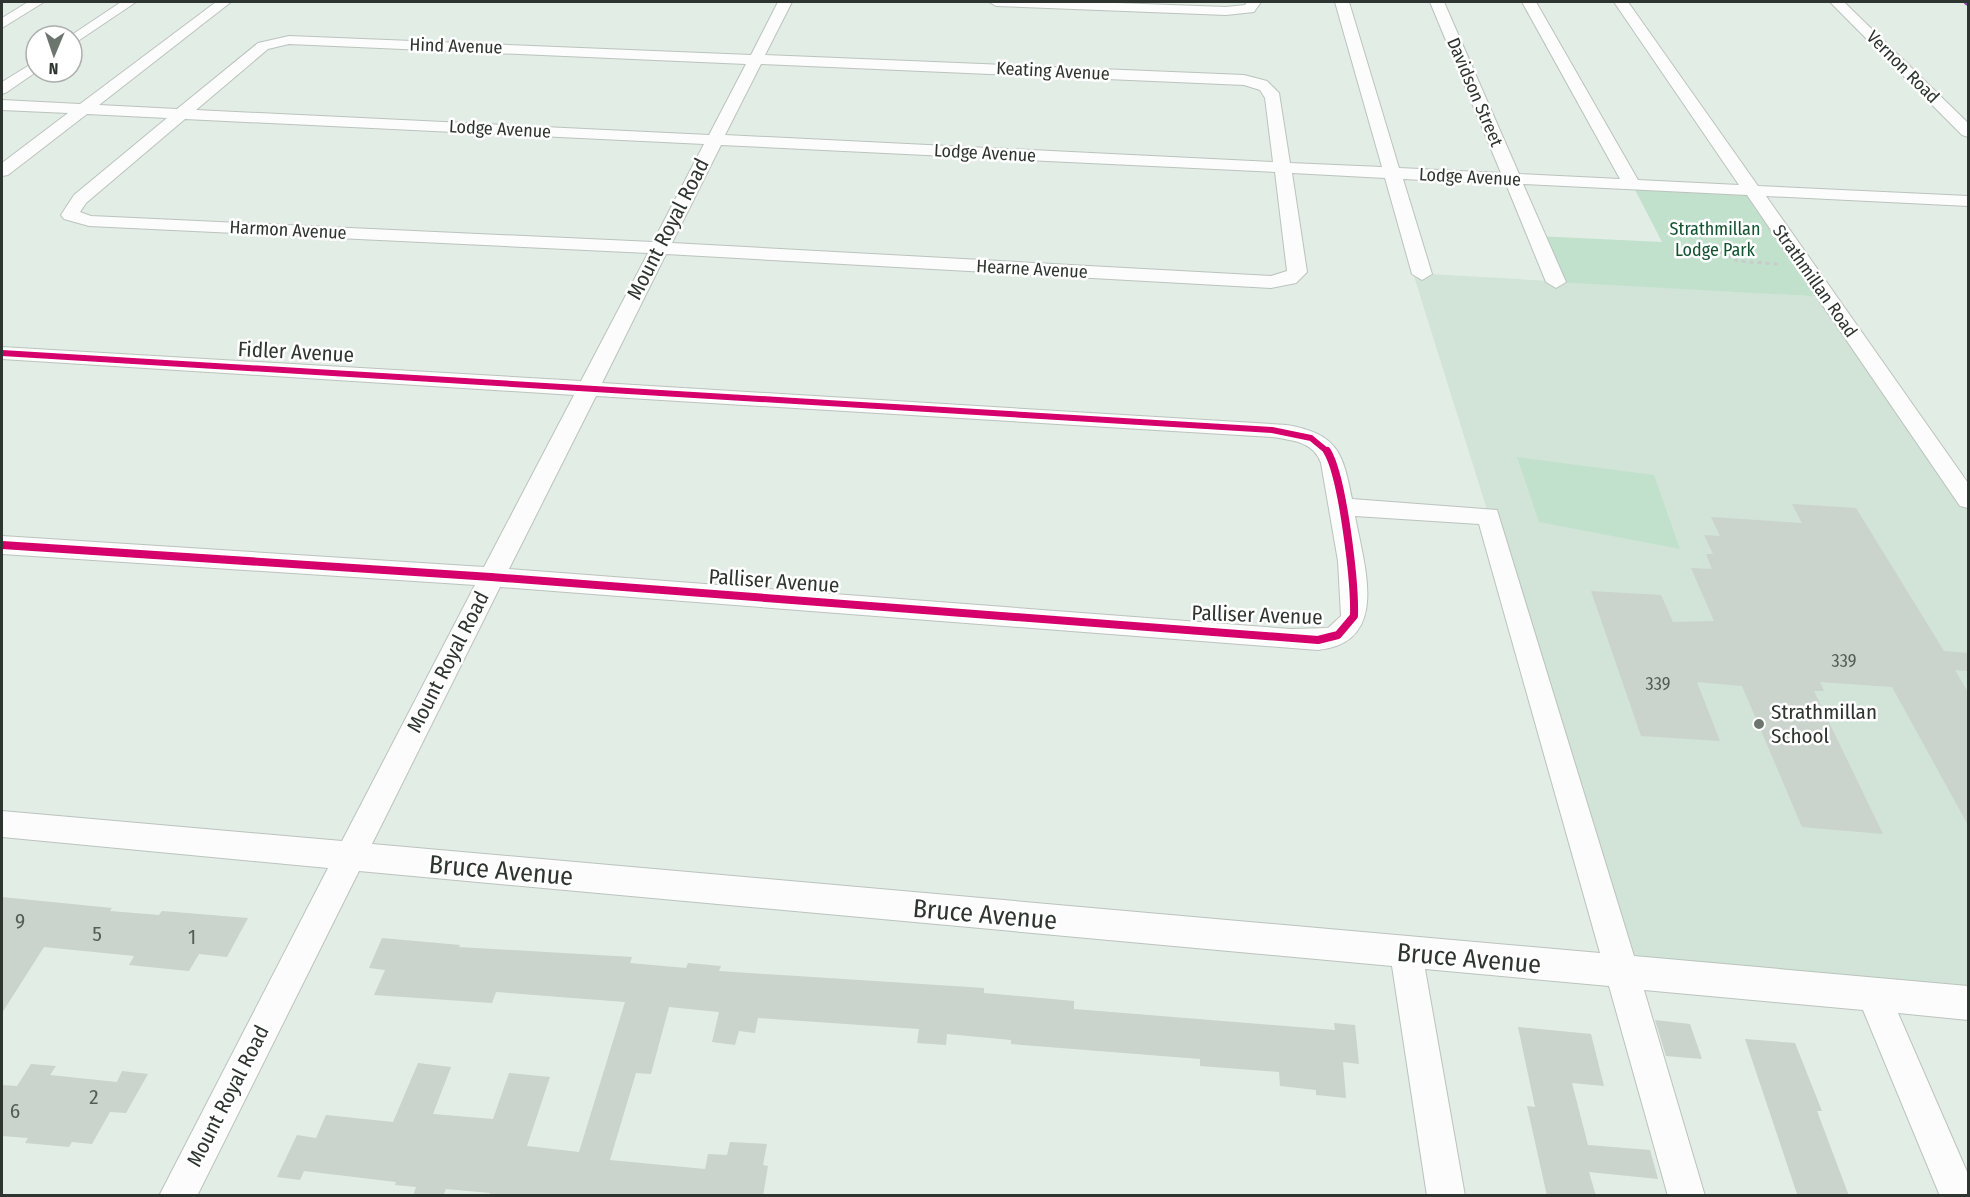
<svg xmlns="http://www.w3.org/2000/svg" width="1970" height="1197" viewBox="0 0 1970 1197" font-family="'Fira Sans Condensed',sans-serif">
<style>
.built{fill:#d1e4d7}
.green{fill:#c2e1cc}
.building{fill:#cad3cc}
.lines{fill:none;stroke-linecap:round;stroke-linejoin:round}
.minor-casing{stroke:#bbc3bd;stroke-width:2}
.path{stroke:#c9ccca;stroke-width:3;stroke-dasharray:4 4;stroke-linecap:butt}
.minor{fill:#fbfcfb;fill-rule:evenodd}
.quiet{stroke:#8e44ad;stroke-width:4;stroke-dasharray:8 4;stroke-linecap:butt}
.cycleway-far1-casing{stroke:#fff;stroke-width:9}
.cycleway-casing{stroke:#fff;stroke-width:11}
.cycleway-far1{stroke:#d6006c;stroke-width:6}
.cycleway{stroke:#d6006c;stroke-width:8}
.poi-dot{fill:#6d756f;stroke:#fff;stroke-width:2}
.labels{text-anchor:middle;stroke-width:5;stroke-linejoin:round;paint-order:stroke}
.far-street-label{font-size:18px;fill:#2e3530;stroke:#fff}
.far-park-label{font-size:18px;fill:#125330;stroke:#fff}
.number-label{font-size:18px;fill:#555c57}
.street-label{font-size:21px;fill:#2e3530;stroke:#fff}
.poi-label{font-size:21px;fill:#2e3530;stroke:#fff;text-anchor:start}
.near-number-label{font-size:21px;fill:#555c57}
.near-street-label{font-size:26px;fill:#2e3530;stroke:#fff}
</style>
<rect width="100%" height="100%" fill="#e2ede5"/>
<path class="built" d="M1413 273 1827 297 1968 500V1003L1623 972 1489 516Z"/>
<g class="green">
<path d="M1632 184 1752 190 1827 297 1556 282 1537 236 1662 242Z"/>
<path d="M1517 457 1654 475 1680 549 1539 522Z"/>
</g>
<g class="building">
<path d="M1792 504 1856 508 1944 651 1968 653V671L1955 670 1968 692V825L1892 687 1820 682 1824 691H1814L1883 834 1802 827 1742 686 1697 682 1720 741 1641 736 1591 591 1661 595 1673 622 1714 621 1691 568 1712 569 1706 554H1713L1704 535 1720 536 1711 517 1802 523Z"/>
<path d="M2 897 112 908 110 911 159 915 162 911 248 918 227 957 199 954 189 971 129 965 134 956 44 947 2 1013Z"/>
<path d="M382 938 460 945 459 947 632 957 630 963 686 968 688 963 721 966 719 971 984 988V993L1074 1001V1009L1335 1030 1334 1023 1355 1025 1359 1064 1343 1062 1346 1098 1316 1095V1090L1280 1086 1279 1072 1200 1066V1059L1011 1044V1040L947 1034 946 1045 917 1043 919 1029 758 1018 755 1033 739 1031 735 1045 712 1042 719 1012 669 1007 651 1074 636 1073 610 1160 705 1169 708 1154 727 1155 730 1142 767 1144 763 1165 768 1166 763 1196H489L490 1193 446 1189 443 1196H413L416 1187 395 1185 396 1182 304 1171 300 1180 277 1177 297 1135 316 1138 326 1115 393 1122 418 1063 451 1067 433 1114 493 1119 509 1073 550 1077 527 1146 579 1152 625 1002 496 992 492 1003 374 995 385 970 369 968Z"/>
<path d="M1655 1020 1690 1024 1702 1059 1666 1056Z"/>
<path d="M1518 1027 1591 1034 1604 1086 1572 1083 1588 1145 1650 1150 1658 1179 1589 1172 1596 1196H1547L1527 1106 1535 1107Z"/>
<path d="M1745 1039 1795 1043 1822 1111H1817L1849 1196 1797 1194Z"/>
<path d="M31 1064 56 1066 50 1075 117 1082 122 1071 148 1074 126 1113 110 1112 92 1144 72 1142 69 1147 25 1143 28 1138 2 1136V1085L17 1086Z"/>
</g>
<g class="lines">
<g class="minor-casing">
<g id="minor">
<path d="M28 2H44L2 28V18Z"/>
<path d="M121 2H136L72 45V36H70Z"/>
<path d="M216 2H231L99 105 177 109 258 43 289 36 751 55 778 2H792L765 55 1244 75 1267 81 1279 93 1290 163 1382 167 1335 2H1349L1399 168 1501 173 1430 2H1444L1519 174 1620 179 1522 2H1536L1638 180 1739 185 1614 2H1628L1758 186 1968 196V206L1766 196 1968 483V508L1960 506 1747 195 1523 184 1566 282 1556 288 1546 282 1506 184 1403 179 1432 274 1422 280 1412 274 1385 178 1292 173 1307 272 1296 283 1271 288 666 254 602 383 1287 425C1338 434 1343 453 1352 499L1497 510 1634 956 1968 986V1020L1898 1013 1968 1174V1196H1940L1863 1010 1644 990 1705 1196H1668L1609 986 1425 969 1465 1196H1427L1392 966 359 871 197 1196H159L328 868 2 837V811L342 841 475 585 2 554V536L484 567 574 395 2 359V347L581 381 648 253 89 226 64 219 61 215 74 195 167 118 87 114 8 175 2 176V163L68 113 2 110V100L80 104ZM289 44 746 64 709 135 196 110 268 49ZM761 64 1244 85 1260 90 1265 98 1273 162 725 135ZM185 119 704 144 653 242 91 216 80 212 86 203ZM721 145 1275 172 1287 271 1271 276 672 243ZM596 396 1272 437C1292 440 1314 442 1321 463L1338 561 1341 616 1328 628 1291 629 509 569ZM1355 516 1479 524 1600 953 372 844 500 587 1318 650C1391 643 1364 565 1355 516Z"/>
<path d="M989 2H1089L1226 7 1245 5 1247 2H1261L1254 12 1226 15 996 6Z"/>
<path d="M1830 2H1844L1968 123V137L1962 135Z"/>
<path d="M36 61V72L7 92 2 94V82Z"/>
</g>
</g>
<path class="path" d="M1706 244 1737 261 1778 264"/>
<use href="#minor" class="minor"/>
<path class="quiet" d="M1965 2 1968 4"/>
<g class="cycleway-far1-casing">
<path id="cycleway-far1" d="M2 353 1272 430 1311 438 1328 452"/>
</g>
<g class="cycleway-casing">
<path id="cycleway" d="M2 545 491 577 1318 640 1338 635 1354 616C1355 583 1343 477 1327 451"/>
</g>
<use href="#cycleway-far1" class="cycleway-far1"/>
<use href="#cycleway" class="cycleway"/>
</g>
<circle class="poi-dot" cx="1759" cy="724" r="6"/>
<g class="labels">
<g class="far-street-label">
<text transform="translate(456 46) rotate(2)" y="6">Hind Avenue</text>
<text transform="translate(1903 67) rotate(45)" y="6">Vernon Road</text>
<text transform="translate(1053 71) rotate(3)" y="6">Keating Avenue</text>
<text transform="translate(1475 92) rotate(67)" y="6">Davidson Street</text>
<text transform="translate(500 129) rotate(3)" y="6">Lodge Avenue</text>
<text transform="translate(985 153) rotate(3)" y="6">Lodge Avenue</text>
<text transform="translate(1470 177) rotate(3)" y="6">Lodge Avenue</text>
<text transform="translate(288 230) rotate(3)" y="6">Harmon Avenue</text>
<text transform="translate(1032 269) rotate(3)" y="6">Hearne Avenue</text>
<text transform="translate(1815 281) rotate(55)" y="6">Strathmillan Road</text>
</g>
<g class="far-park-label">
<text x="1715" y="235">Strathmillan<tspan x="1715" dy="21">Lodge Park</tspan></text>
</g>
<g class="number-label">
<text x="1844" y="667">339</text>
<text x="1658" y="690">339</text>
</g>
<g class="street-label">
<text transform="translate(668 229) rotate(-63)" y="7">Mount Royal Road</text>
<text transform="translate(296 352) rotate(3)" y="7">Fidler Avenue</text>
<text transform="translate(774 581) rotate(4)" y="7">Palliser Avenue</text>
<text transform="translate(1257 615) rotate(2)" y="7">Palliser Avenue</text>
<text transform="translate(448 662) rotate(-63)" y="7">Mount Royal Road</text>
<text transform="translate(228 1096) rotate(-63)" y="7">Mount Royal Road</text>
</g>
<g class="poi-label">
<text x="1771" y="719">Strathmillan<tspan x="1771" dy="24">School</tspan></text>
</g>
<g class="near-number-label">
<text x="20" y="928">9</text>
<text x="97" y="941">5</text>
<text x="192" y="944">1</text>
<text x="94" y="1104">2</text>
<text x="15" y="1118">6</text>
</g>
<g class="near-street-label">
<text transform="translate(501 870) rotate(5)" y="9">Bruce Avenue</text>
<text transform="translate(985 914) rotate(5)" y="9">Bruce Avenue</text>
<text transform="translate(1469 958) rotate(5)" y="9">Bruce Avenue</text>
</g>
</g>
<rect width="1970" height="1197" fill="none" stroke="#2e3530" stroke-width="6"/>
<g transform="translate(54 54) rotate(182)"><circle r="28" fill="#ffffff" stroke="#abaeac" stroke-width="1.5"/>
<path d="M0-4.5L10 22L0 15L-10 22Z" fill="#6d756f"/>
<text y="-9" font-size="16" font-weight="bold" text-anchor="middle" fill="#2e3530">N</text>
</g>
</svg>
